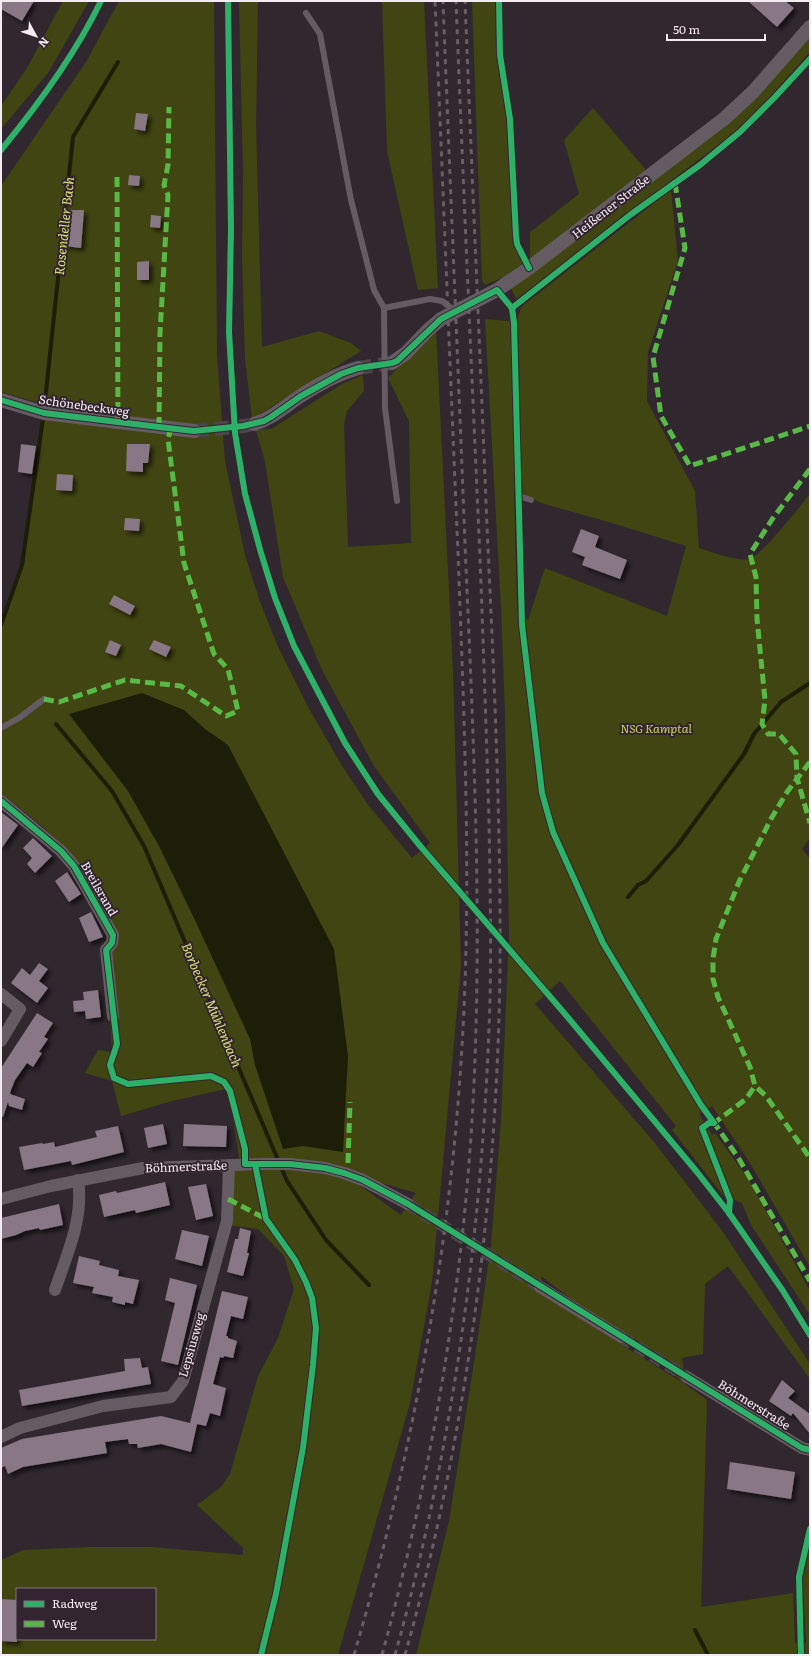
<svg xmlns="http://www.w3.org/2000/svg" width="811" height="1656" viewBox="0 0 811 1656" font-family="Literata,serif">
<style>
.green{fill:#414511;fill-rule:evenodd}
.water{fill:#1d1e08}
.lines{fill:none;stroke-linecap:round;stroke-linejoin:round}
.stream{stroke:#1d1e08;stroke-width:4}
.building{fill:#887785;filter:url(#shadow)}
.minor-tunnel{stroke:#4e454c;stroke-width:12;stroke-dasharray:12 6;stroke-linecap:butt}
.tertiary-tunnel{stroke:#4e454c;stroke-width:14;stroke-dasharray:14 7;stroke-linecap:butt}
.service{stroke:#655c63;stroke-width:6}
.minor{stroke:#655c63;stroke-width:12}
.tertiary{stroke:#655c63;stroke-width:14}
.rail{stroke:#675f65;stroke-width:3;stroke-dasharray:5 5;stroke-linecap:butt}
.quiet{stroke:#58b947;stroke-width:5;stroke-dasharray:10 5;stroke-linecap:butt}
.cycleway-casing{stroke:#332530;stroke-width:8}
.cycleway{stroke:#2db169;stroke-width:6}
.labels{text-anchor:middle;stroke-width:4;stroke-linejoin:round;paint-order:stroke}
.street-label{font-size:12px;fill:#f5ecf3;stroke:#332530}
.park-label{font-size:12px;font-style:italic;fill:#c7d162;stroke:#332530}
.water-label{font-size:13px;font-style:italic;fill:#d9e374;stroke:#332530}
</style>
<defs>
<filter id="shadow"><feDropShadow dx="3.5" dy="3.5" stdDeviation="2" flood-color="#0009"/></filter>
</defs>
<rect width="100%" height="100%" fill="#30282e"/>
<g class="green">
<path d="M63 1H89L48 73 1 129V106L27 68Z"/>
<path d="M119 1H214L217 355 225 461 245 555 259 599 278 647 307 705 342 766 369 806 412 858 430 843 374 766 322 670 283 577 265 462 256 430 271 429 342 384 363 375 364 391 347 411 344 424 348 547 411 543 409 421 388 378 436 330 453 671 461 966 432 1282 410 1403 338 1655H1V1560L23 1550 88 1547H152L243 1555V1548L197 1505 221 1487 230 1474 258 1376 278 1338 294 1289 284 1256 258 1229 227 1225 230 1166 261 1165 325 1170 358 1184 401 1215 416 1193 365 1178 344 1168 325 1165 263 1161 240 1163 232 1113 226 1089 172 1101 121 1116 112 1081 85 1073 98 1050 112 1052 110 1017 116 1015 111 955 108 951 114 943 115 934C100 913 91 887 78 866 61 840 26 812 1 794V624L25 561 24 541 30 516 43 421V404L1 392V186L86 62ZM17 1589H155V1639H17Z"/>
<path d="M239 1H258L256 126 262 347 319 331 351 343 361 351 252 419 245 359 242 257 243 171Z"/>
<path d="M382 1H424L438 288 418 290 387 151Z"/>
<path d="M472 1H496L497 57 509 118 513 240 523 263 504 277 485 285 482 280Z"/>
<path d="M810 34V52L760 108 730 136 597 237 549 277 516 299 511 288 599 224 717 131Z"/>
<path d="M593 108 646 170 530 260V232L579 194 564 140Z"/>
<path d="M671 190 678 261 648 352 647 401 695 491 699 548C711 552 738 562 750 559 761 556 800 506 810 494V838L802 849 809 858 810 862V1267L750 1163 712 1106 699 1114 712 1135 715 1133 749 1180 810 1291V1315L751 1225 742 1203 722 1194 672 1130 676 1126 560 981 535 1004 654 1142 723 1232 810 1364V1379L728 1266 705 1284 703 1354 682 1358 686 1385 707 1400 701 1607 793 1593 795 1643H806L802 1578 810 1544V1655H416L449 1521 475 1356 491 1245 501 1121 509 935 505 713 501 608 485 319 507 321 516 324 521 307ZM514 489 541 503 612 523 686 546 667 616 545 568 528 620 517 609ZM541 1276 592 1315 638 1341 683 1383 543 1295Z"/>
</g>
<path class="water" d="M142 693 184 710 205 729 228 745 334 949 348 1056 343 1152 303 1146 283 1149 255 1065 250 1039 194 918 160 848 128 791 69 714Z"/>
<g class="lines">
<g class="stream">
<path d="M45 401 73 137 118 62"/>
<path d="M1 625 22 565 43 419"/>
<path d="M56 724 112 791 144 846 287 1181 326 1240 369 1285"/>
<path d="M628 897 638 885 646 881 678 845 744 754 754 734 781 702 810 683"/>
<path d="M695 1630 708 1655"/>
</g>
</g>
<g class="building">
<path d="M1 1H34L22 21 1 9Z"/>
<path d="M748 1H785L794 8 777 27Z"/>
<path d="M136 113 148 114 145 131 134 129Z"/>
<path d="M129 175 140 176 139 186 128 185Z"/>
<path d="M69 210H84L81 248 65 246V234H68Z"/>
<path d="M151 215 161 216 160 228 150 227Z"/>
<path d="M149 261V280H137V262Z"/>
<path d="M21 444 36 446 32 474 18 472Z"/>
<path d="M127 444H150L148 463H143V472L126 471Z"/>
<path d="M57 474 73 475 72 491 56 490Z"/>
<path d="M125 518 140 519 139 531 124 530Z"/>
<path d="M581 529 599 536 595 547 627 560 620 579 582 565 585 557 572 552Z"/>
<path d="M114 595 135 606 130 615 109 604Z"/>
<path d="M110 640 121 645 116 656 105 652Z"/>
<path d="M154 640 171 647 166 657 149 649Z"/>
<path d="M1 812 18 825 1 849Z"/>
<path d="M33 838 52 856 35 873 27 864 32 858 23 848Z"/>
<path d="M67 872 81 894 69 902 55 881Z"/>
<path d="M91 912 103 937 89 942 79 918Z"/>
<path d="M39 963 48 969 39 981 48 988 37 1003 11 983 22 968 30 975Z"/>
<path d="M98 990 101 1017 86 1019 85 1011 74 1012 73 1001 84 1000 83 992Z"/>
<path d="M37 1013 53 1023 44 1037 48 1039 39 1052 42 1053 33 1067 27 1063 15 1080 11 1090 10 1094 25 1099 22 1110 9 1106 8 1102 3 1117 1 1116V1068Z"/>
<path d="M163 1124 167 1144 148 1148 144 1128Z"/>
<path d="M184 1124 227 1126 226 1147 183 1146Z"/>
<path d="M118 1126 124 1152 72 1165 71 1161 24 1170 19 1147 42 1143 43 1144 54 1142 55 1147 97 1137 95 1131Z"/>
<path d="M165 1182 170 1205 136 1213 135 1210 104 1217 99 1195 116 1191 117 1193Z"/>
<path d="M206 1184 213 1216 196 1220 188 1187Z"/>
<path d="M59 1204 63 1225 40 1230 39 1228 25 1231 16 1235 1 1239V1218Z"/>
<path d="M240 1228 251 1231 247 1253H249L243 1276 227 1272 235 1239H238Z"/>
<path d="M182 1230 209 1236 202 1266 175 1259Z"/>
<path d="M79 1256 100 1261 99 1265 119 1270 118 1276 139 1280 133 1304 125 1302V1305L112 1302 113 1297 92 1293 94 1287 73 1283Z"/>
<path d="M170 1278 197 1285 178 1365 161 1361 175 1303 165 1300Z"/>
<path d="M222 1291 248 1297 243 1319 231 1316 226 1336H228V1338L237 1341 233 1358 224 1356 223 1358 220 1357 213 1384 226 1388 220 1416 210 1413 206 1426 197 1424 191 1452 161 1444 138 1448 137 1444H129L128 1439 105 1442 107 1453 23 1467 8 1474 5 1466 1 1468V1448L22 1439 161 1416 190 1423Z"/>
<path d="M140 1358 142 1368 148 1367 151 1384 22 1406 19 1390 125 1371 124 1359Z"/>
<path d="M782 1380 795 1391 788 1398 810 1414V1434L793 1413 791 1416 769 1401Z"/>
<path d="M730 1462 795 1472 791 1499 727 1489Z"/>
<path d="M1 1599 17 1600V1642L1 1641Z"/>
</g>
<g class="lines">
<g class="minor-tunnel">
<path d="M408 1204 540 1287"/>
<path d="M621 1337 687 1377"/>
</g>
<g class="tertiary-tunnel">
<path d="M358 368 392 363"/>
<path d="M194 431 243 426 254 424"/>
</g>
<g class="service">
<path d="M306 13 320 34 351 200 374 290 384 308 385 408 397 501"/>
<path d="M497 290 512 308 514 323 519 496 531 500"/>
<path d="M384 308 430 299 442 301 455 311"/>
<path d="M1 728 19 718 44 699"/>
</g>
<g class="minor">
<path d="M1 801 61 851 74 866 113 935 112 943 106 950 113 1016"/>
<path d="M1 994 20 1009 1 1041"/>
<path d="M1 1199 51 1186 143 1168 262 1164H290L325 1168 344 1173 363 1180 408 1204"/>
<path d="M540 1287 621 1337"/>
<path d="M55 1290C67 1254 84 1218 78 1180"/>
<path d="M687 1377 802 1448 810 1450"/>
<path d="M1 1437 20 1428 103 1406 171 1397 183 1381 227 1221 229 1165"/>
</g>
<g class="tertiary">
<path d="M392 363 406 353 428 330 441 319 497 290 529 268 725 118 753 92 810 27"/>
<path d="M1 400 44 413 194 431"/>
<path d="M254 424C271 419 284 407 299 397 317 385 337 374 358 368"/>
</g>
<g class="rail">
<path d="M354 1655C412 1457 450 1252 462 1046 472 882 464 717 458 553 450 369 443 185 435 1"/>
<path d="M382 1655C431 1476 463 1289 473 1103 483 917 473 730 465 544 458 363 450 182 443 1"/>
<path d="M395 1655C452 1451 481 1240 489 1028 492 959 490 889 489 819 486 725 483 630 479 535 471 357 463 179 456 1"/>
<path d="M405 1655C467 1435 497 1198 500 970 501 822 494 674 487 527 480 352 472 176 465 1"/>
</g>
<g class="quiet">
<path d="M117 177 118 422"/>
<path d="M675 183 685 248 653 357 661 416 690 466 810 426"/>
<path d="M159 427 160 333 168 195 164 185 168 165 169 107"/>
<path d="M810 469 773 518 750 554 756 577 757 619 765 700 762 724 768 734H779L796 754 797 778 810 823"/>
<path d="M44 699 59 702 125 680 181 686 226 716 238 711 228 669 214 654 184 563 168 439 171 428"/>
<path d="M810 762 787 792 771 819 739 882 716 939 713 959V979L718 997 750 1067 755 1086 766 1096 810 1158"/>
<path d="M713 1121 739 1159 810 1281"/>
<path d="M712 1123H714L746 1099 755 1086"/>
<path d="M348 1163 350 1102"/>
<path d="M228 1199 266 1219"/>
</g>
<g class="cycleway-casing">
<g id="cycleway">
<path d="M228 1 231 230 229 332 235 433 245 494 261 553 275 598 294 646 345 743 378 794 421 847 565 1014 697 1172 729 1213 783 1291 810 1335"/>
<path d="M499 1 500 55 510 119 516 235 517 244 529 268"/>
<path d="M1 150C39 104 75 55 101 1"/>
<path d="M512 308 630 215 700 165 740 132 775 97 810 59"/>
<path d="M1 400 44 413 159 427 194 431 243 426 264 421 271 417 301 396 341 374 358 368 392 363 397 361 441 319 497 290 512 308 514 323 522 625 542 793 553 832 603 943 701 1105 714 1123H709L702 1128 730 1200 729 1213"/>
<path d="M1 801 61 851 74 866 113 935 112 943 106 950 117 1044 110 1065 114 1078 128 1084 211 1076 224 1082 230 1091 245 1149V1164H290L325 1168 344 1173 363 1180 408 1204 802 1448 810 1450"/>
<path d="M255 1164 266 1219 295 1260 306 1282 312 1298 316 1328 313 1365 303 1448 276 1594 261 1655"/>
<path d="M801 1655 799 1577 810 1529"/>
</g>
</g>
<use href="#cycleway" class="cycleway"/>
</g>
<g class="labels">
<g class="street-label">
<text transform="translate(611 207) rotate(-38)" y="4">Heißener Straße</text>
<text transform="translate(84 406) rotate(8)" y="4">Schönebeckweg</text>
<text transform="translate(99 889) rotate(60)" y="4">Breilsrand</text>
<text transform="translate(186 1167) rotate(-2)" y="4">Böhmerstraße</text>
<text transform="translate(192 1345) rotate(-74)" y="4">Lepsiusweg</text>
<text transform="translate(754 1405) rotate(32)" y="4">Böhmerstraße</text>
</g>
<g class="park-label">
<text x="656" y="733">NSG Kamptal</text>
</g>
<g class="water-label">
<text transform="translate(64 226) rotate(-84)" y="5">Rosendeller Bach</text>
<text transform="translate(212 1005) rotate(67)" y="5">Borbecker Mühlenbach</text>
</g>
</g>
<rect width="811" height="1656" fill="none" stroke="#f5ecf3" stroke-width="4"/>
<rect x="16" y="1588" width="140" height="52" fill="#332530" stroke="#81757e"/>
<rect x="24" y="1601" width="20" height="6" fill="#2db169" stroke="#81757e"/>
<text x="52" y="1608" font-size="12" fill="#f5ecf3">Radweg</text>
<rect x="24" y="1621" width="20" height="6" fill="#58b947" stroke="#81757e"/>
<text x="52" y="1628" font-size="12" fill="#f5ecf3">Weg</text>
<g transform="translate(36 36) rotate(130)" stroke="#332530" stroke-width="3" paint-order="stroke">
<path d="M0-3L7 15L0 10L-7 15Z" fill="#f5ecf3"/>
<text y="-6" font-size="11" font-weight="bold" text-anchor="middle" fill="#f5ecf3">N</text>
</g>
<path d="M667 34v6h98v-6" fill="none" stroke="#f5ecf3" stroke-width="2"/>
<text x="673" y="34" font-size="12" fill="#f5ecf3" stroke="#332530" stroke-width="3" paint-order="stroke">50 m</text>
</svg>
